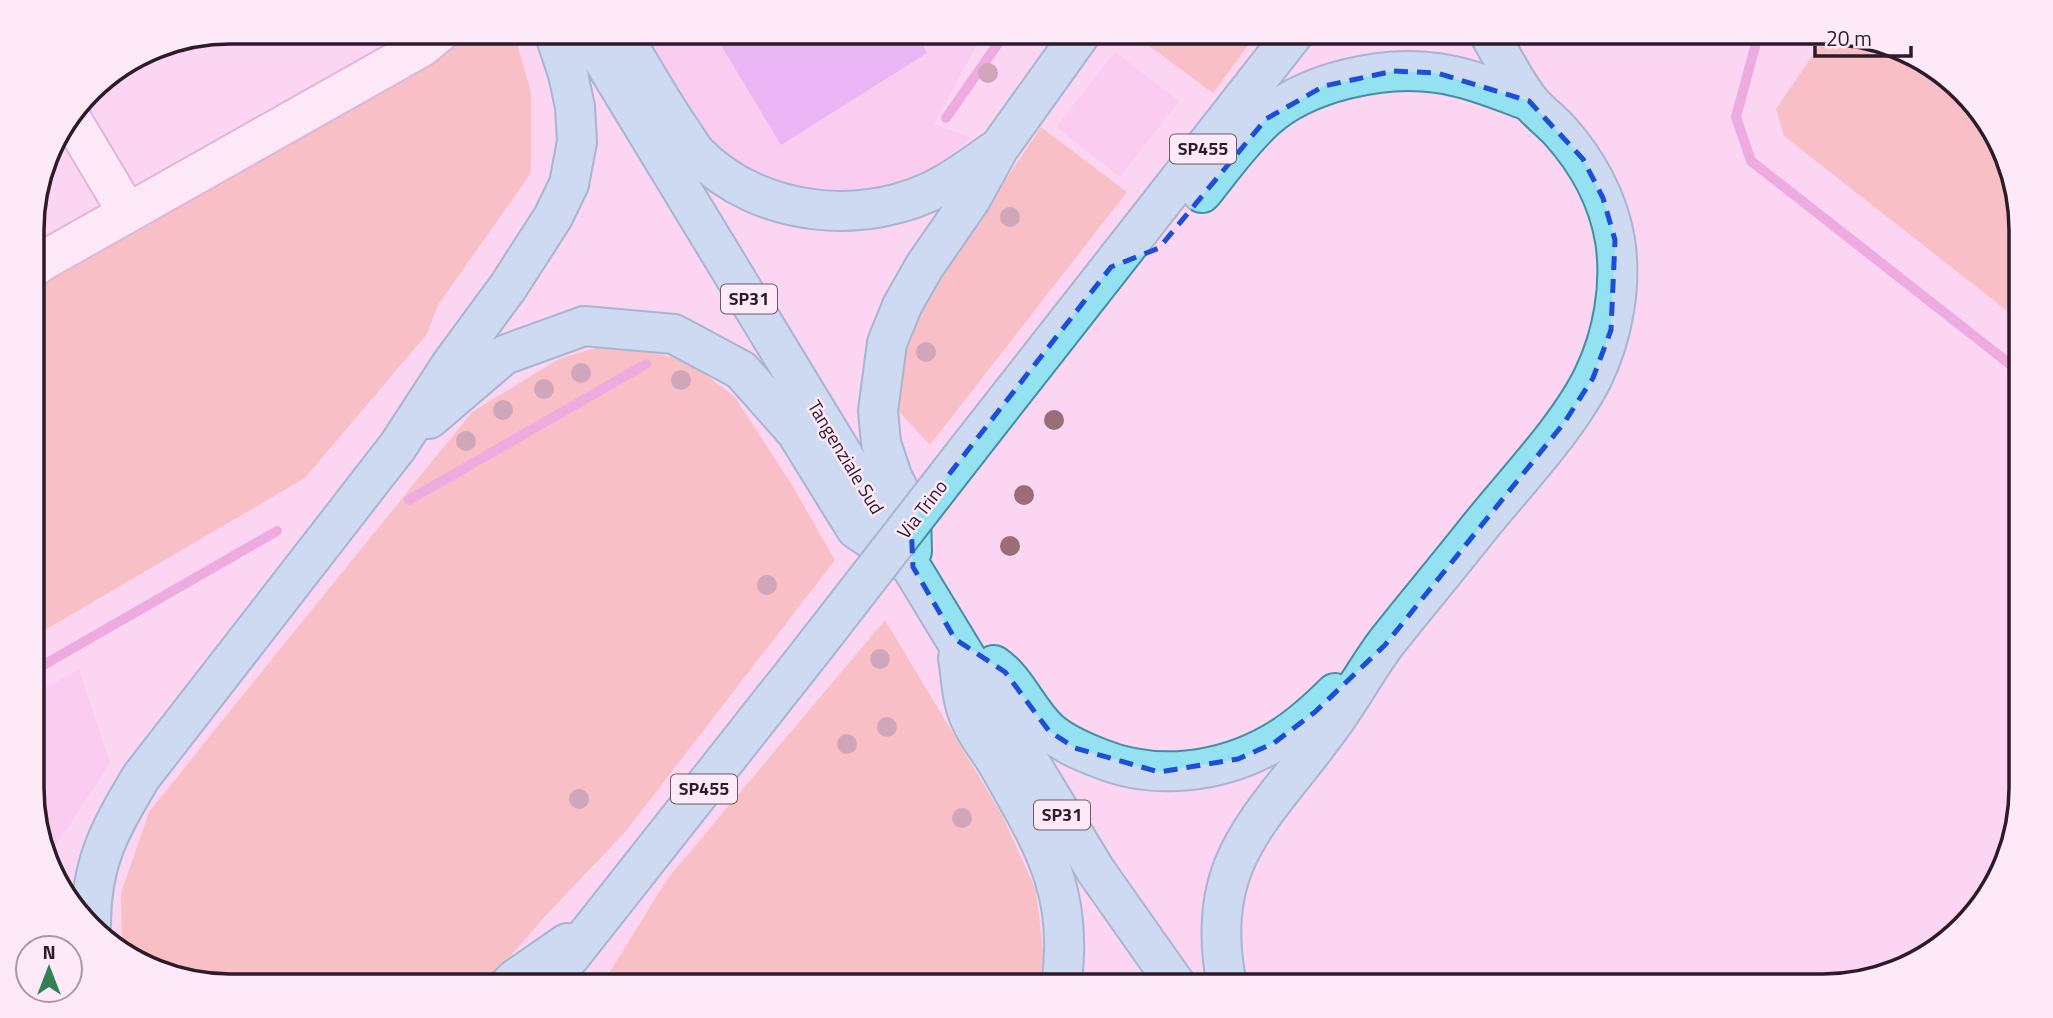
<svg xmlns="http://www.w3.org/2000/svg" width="2053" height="1018" viewBox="0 0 2053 1018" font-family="'Titillium Web',sans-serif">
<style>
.built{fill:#f9c2ed}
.green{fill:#f3a591}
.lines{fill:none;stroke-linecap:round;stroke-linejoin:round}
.stream{stroke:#dc78ca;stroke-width:10}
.building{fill:#d58ff6}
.minor-casing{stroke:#be91b4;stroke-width:42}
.major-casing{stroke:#428fa5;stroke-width:42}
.minor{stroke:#fff;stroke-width:38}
.major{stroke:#94e1f1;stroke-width:38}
.major-bridge-casing{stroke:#428fa5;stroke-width:42;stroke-linecap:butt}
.major-bridge{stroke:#94e1f1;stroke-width:38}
.tree{fill:#9a6e76}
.marked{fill:none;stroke:#1d4ed8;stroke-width:5;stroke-dasharray:14 9;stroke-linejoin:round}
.labels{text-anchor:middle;stroke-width:5;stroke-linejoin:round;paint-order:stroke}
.shield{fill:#fde9f8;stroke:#6b5967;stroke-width:2}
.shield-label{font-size:18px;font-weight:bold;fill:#2d1b29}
.street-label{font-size:19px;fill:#2d1b29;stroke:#fde9f8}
.rim{fill:none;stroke:#2d1b29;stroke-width:3.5}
</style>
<rect width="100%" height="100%" fill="#fcd5f3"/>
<g class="built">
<path d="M634 32H984L934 124 972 138 932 170 881 190 831 196 783 187 720 153 680 111Z"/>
<path d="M1115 52 1179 101 1120 177 1056 127Z"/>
<path d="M79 670 110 763 53 850 52 859 33 814V694Z"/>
</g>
<g class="green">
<path d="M449 32 514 33 531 92V173L438 305 427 334 305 478 33 637 32 285 113 232 122 239 142 229 413 67Z"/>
<path d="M1130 32H1258L1213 93Z"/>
<path d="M1828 33 1911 52 1981 109 2020 204V321L1784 136 1776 109Z"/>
<path d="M1041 127 1127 192 930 445 895 407 901 353 934 286Z"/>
<path d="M608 344 686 360 735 397 792 485 835 560 626 831 550 911 484 986H230L142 966 122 949 121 893 149 812 238 701 472 412 559 359Z"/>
<path d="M885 620 1002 815 1036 890 1044 958 1038 986H601L668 878Z"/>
</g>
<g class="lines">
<g class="stream">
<path d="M1759 32 1736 117 1751 161 2020 372"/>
<path d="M946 118 1006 32"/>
<path d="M409 500 646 364"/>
<path d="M33 671 277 531"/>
</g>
</g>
<path class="building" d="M713 32H916L927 53 781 145Z"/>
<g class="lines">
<g class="minor-casing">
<g id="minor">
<path d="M71 118 127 212"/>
<path d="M32 269 41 262 422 47 440 32"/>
</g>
</g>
<g class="major-casing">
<g id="major">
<path d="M586 32 1096 871 1177 986"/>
<path d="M620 32C640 64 658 97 679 128 685 136 690 146 697 154 760 218 868 228 945 184 962 174 978 162 994 151"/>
<path d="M1202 193C1222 168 1241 141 1265 119 1306 82 1383 65 1437 73 1468 77 1499 90 1529 101"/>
<path d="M429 419 504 355 584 326 674 334 741 370 796 432 856 529 903 561"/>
<path d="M969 448 1295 32"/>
<path d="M912 551 911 515 892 476 881 443 878 411 887 343 902 306 924 267 971 199 999 148 1082 32"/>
<path d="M958 658C961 675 961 695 967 711 973 730 989 749 999 766 1043 844 1075 893 1061 986"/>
<path d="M994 665C1017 681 1027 710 1048 730 1062 743 1081 751 1099 758 1155 781 1221 773 1273 743 1296 730 1317 711 1335 693"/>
<path d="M91 924C91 862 110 829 141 777L398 446 452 363 508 287 553 217 569 184 577 142 575 107 568 74 554 32"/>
<path d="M508 986 515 979 567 943"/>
<path d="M547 986 809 654"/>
<path d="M1227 986C1202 859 1263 820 1330 727 1350 700 1366 670 1386 643 1416 605 1448 567 1478 529 1514 484 1568 428 1593 377 1613 336 1622 285 1615 240 1608 199 1587 161 1560 131 1550 120 1537 111 1528 99 1513 79 1501 54 1488 32"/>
</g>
</g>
<use href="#minor" class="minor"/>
<use href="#major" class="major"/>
<g class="major-bridge-casing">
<path id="major-bridge" d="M809 654 969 448"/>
</g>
<use href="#major-bridge" class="major-bridge"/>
</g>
<g class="tree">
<circle cx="988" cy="73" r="10"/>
<circle cx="1010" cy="217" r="10"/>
<circle cx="926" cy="352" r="10"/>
<circle cx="581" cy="373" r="10"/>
<circle cx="681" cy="380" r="10"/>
<circle cx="544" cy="389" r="10"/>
<circle cx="503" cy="410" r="10"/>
<circle cx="1054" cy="420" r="10"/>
<circle cx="466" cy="441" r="10"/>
<circle cx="1024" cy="495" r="10"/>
<circle cx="1010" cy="546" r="10"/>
<circle cx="767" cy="585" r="10"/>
<circle cx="880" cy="659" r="10"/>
<circle cx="887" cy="727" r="10"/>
<circle cx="847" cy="744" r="10"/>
<circle cx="579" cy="799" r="10"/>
<circle cx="962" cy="818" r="10"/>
</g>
<path d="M0 0H2053V1018H0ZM1394 71 1437 73 1529 101 1583 159 1603 198 1615 240 1611 330 1593 378 1564 423 1385 645 1315 712 1274 743 1238 759 1159 772 1075 748 1049 731 1005 672 955 639 913 567 911 523 1111 267 1159 248 1266 119 1324 86Z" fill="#fcd5f3" fill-opacity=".55" fill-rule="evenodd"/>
<path class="marked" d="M1394 71 1437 73 1529 101 1583 159 1603 198 1615 240 1611 330 1593 378 1564 423 1385 645 1315 712 1274 743 1238 759 1159 772 1075 748 1049 731 1005 672 955 639 913 567 911 523 1111 267 1159 248 1266 119 1324 86Z"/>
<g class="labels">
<g class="shield">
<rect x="1170" y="134.5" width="66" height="29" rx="5"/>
<rect x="721" y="284.5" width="56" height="29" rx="5"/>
<rect x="671" y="774.5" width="66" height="29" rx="5"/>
<rect x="1034" y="800.5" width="56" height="29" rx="5"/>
</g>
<g class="shield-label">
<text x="1203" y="155">SP455</text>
<text x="749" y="305">SP31</text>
<text x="704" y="795">SP455</text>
<text x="1062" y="821">SP31</text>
</g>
<g class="street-label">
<text transform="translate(846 457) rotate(59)" y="7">Tangenziale Sud</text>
<text transform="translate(922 509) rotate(-52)" y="7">Via Trino</text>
</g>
</g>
<path d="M0 0H2053V1018H0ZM230 44H1823A186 186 0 0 1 2009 230V788A186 186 0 0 1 1823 974H230A186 186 0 0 1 44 788V230A186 186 0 0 1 230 44Z" fill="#fde9f8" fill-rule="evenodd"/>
<path class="rim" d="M230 44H1823A186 186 0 0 1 2009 230V788A186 186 0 0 1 1823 974H230A186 186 0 0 1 44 788V230A186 186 0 0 1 230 44Z"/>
<g transform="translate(49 969)"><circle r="33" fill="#fde9f8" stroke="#aa97a5" stroke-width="2"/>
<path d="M0-5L12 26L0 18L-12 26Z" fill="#328152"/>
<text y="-10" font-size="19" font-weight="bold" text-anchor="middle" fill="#2d1b29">N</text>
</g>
<path d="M1815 46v10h96v-10" fill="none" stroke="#2d1b29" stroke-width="3.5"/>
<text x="1826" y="46" font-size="21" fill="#2d1b29" stroke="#fde9f8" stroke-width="5" paint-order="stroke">20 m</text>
</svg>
